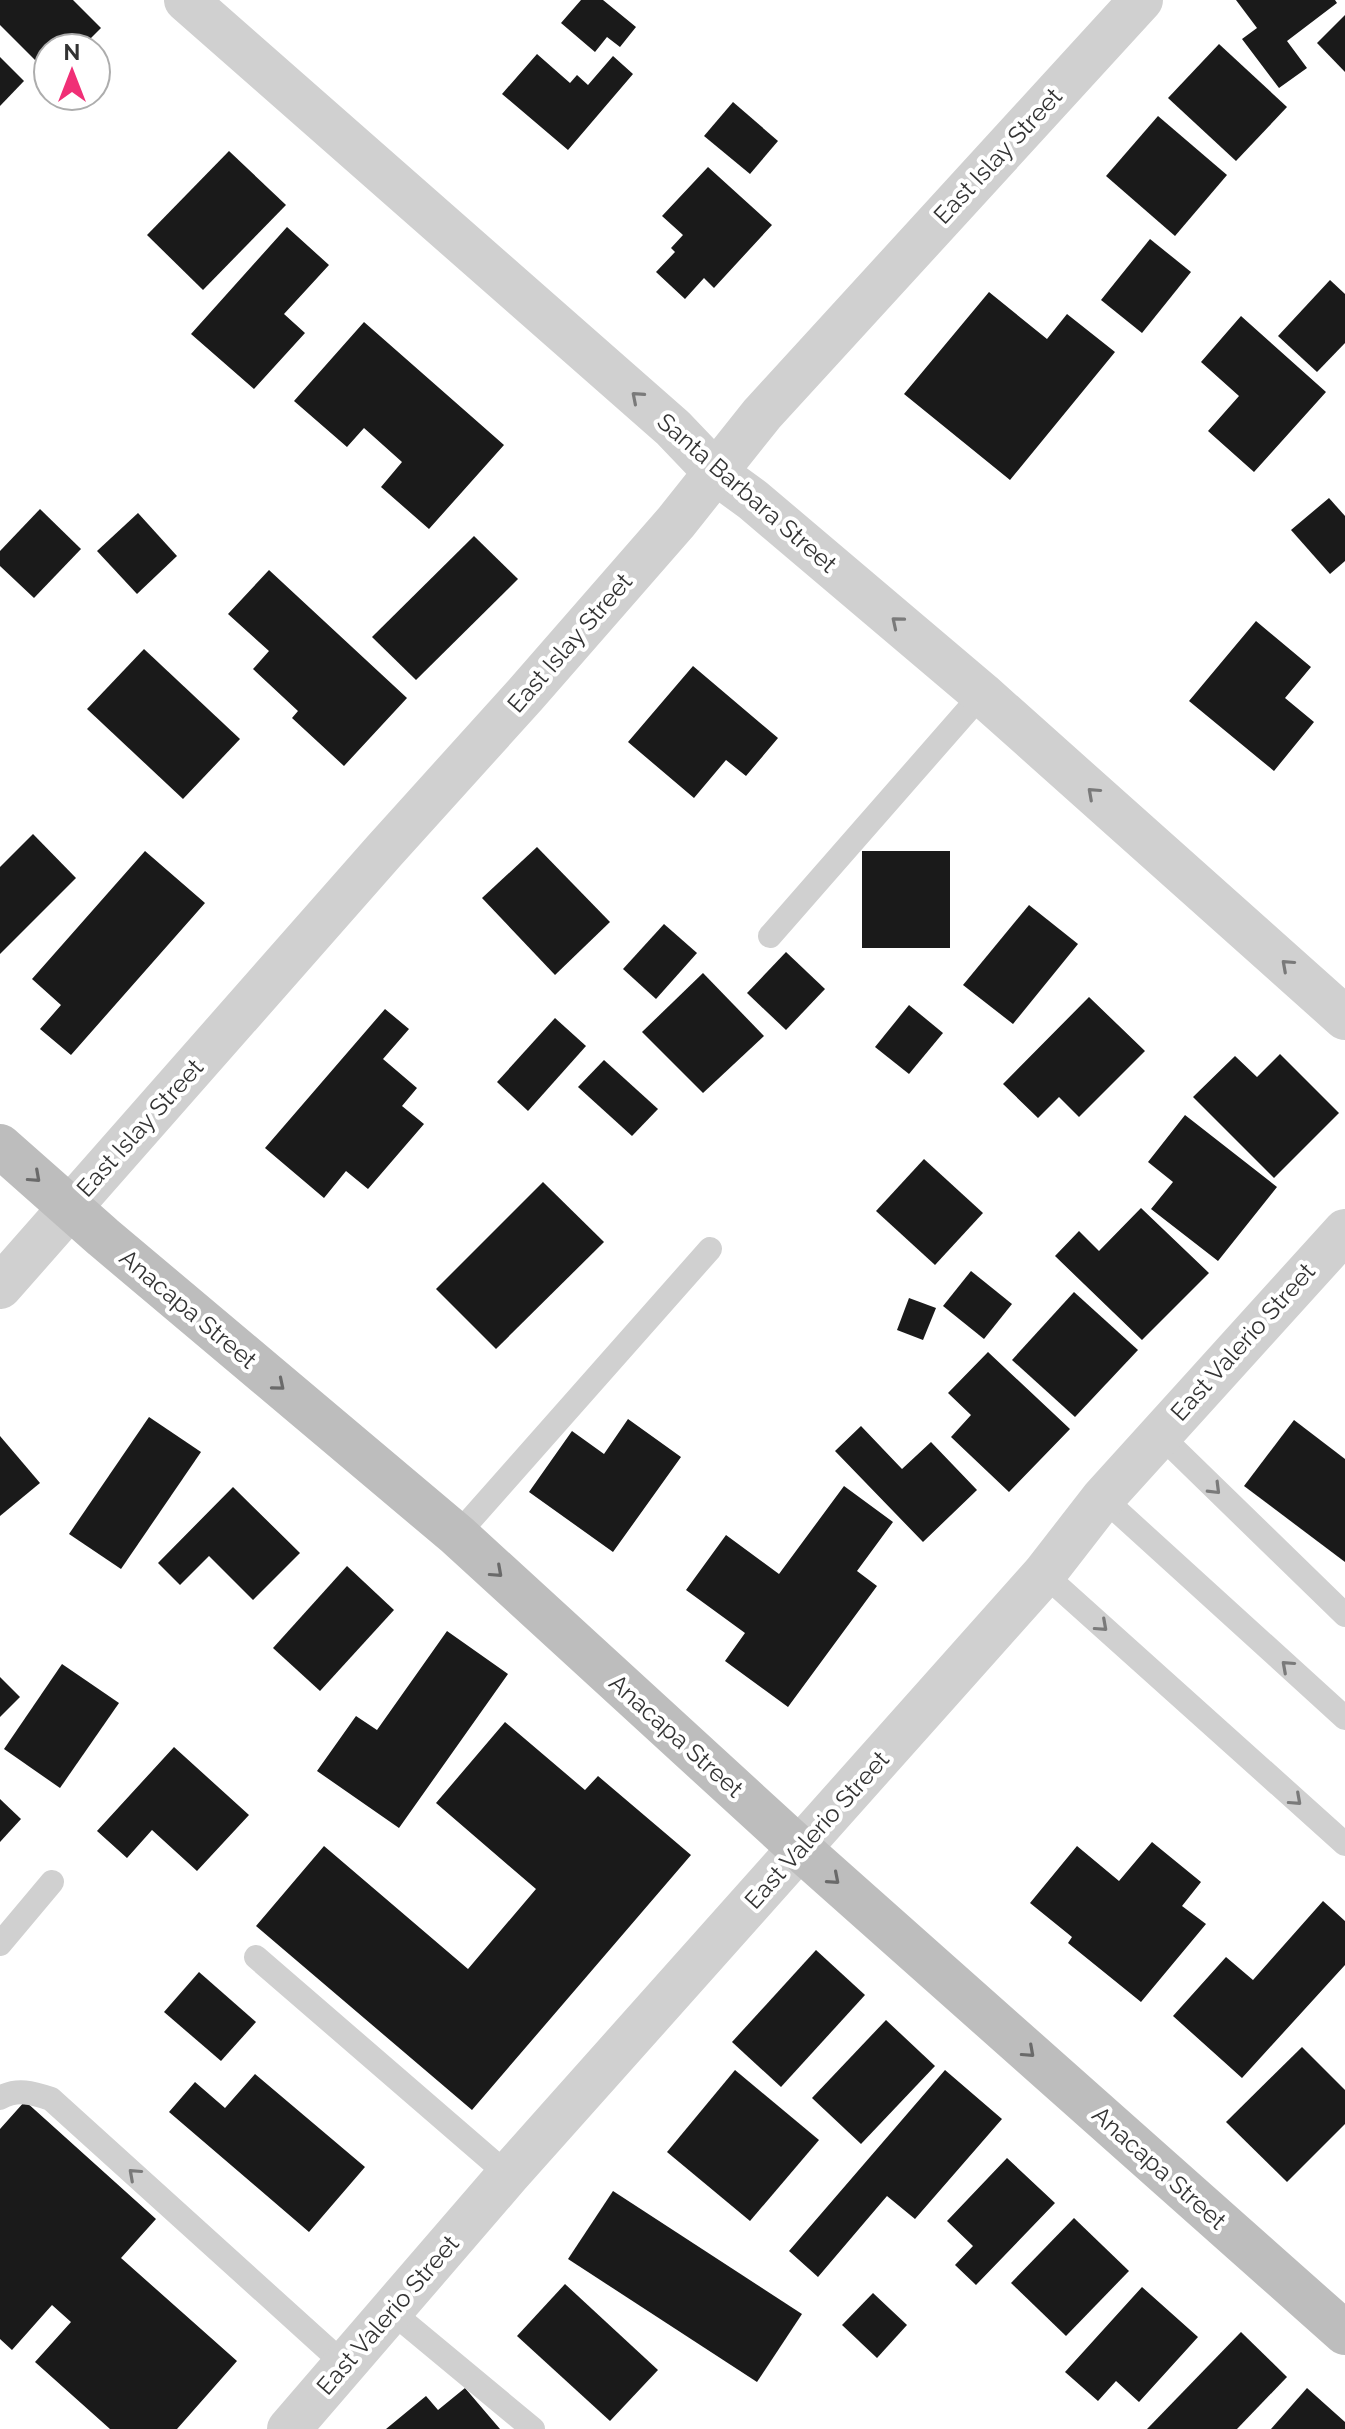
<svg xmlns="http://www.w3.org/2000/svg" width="1345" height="2429" viewBox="0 0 1345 2429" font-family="Raleway,sans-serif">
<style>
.building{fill:#1a1a1a}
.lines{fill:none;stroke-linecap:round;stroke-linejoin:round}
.lane{stroke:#d0d0d0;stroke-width:24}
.street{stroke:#d0d0d0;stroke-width:44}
.secondary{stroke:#bdbdbd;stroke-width:44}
.oneway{stroke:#7a7a7a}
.oneway2{stroke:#6a6a6a}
.labels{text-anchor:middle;stroke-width:8;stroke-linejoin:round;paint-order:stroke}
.street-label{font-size:24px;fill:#333;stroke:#fff}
</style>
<rect width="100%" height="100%" fill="#fff"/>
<g class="building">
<path d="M0 0H73L101 28 81 48H48V73L0 25Z"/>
<path d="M581 0H603L636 27 620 47 607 37 595 52 561 23Z"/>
<path d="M1236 0H1335L1337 3 1287 41 1307 68 1279 88 1242 39 1257 28Z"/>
<path d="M1345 15V72L1317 43Z"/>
<path d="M1219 44 1287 107 1236 161 1168 98Z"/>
<path d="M537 54 570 83 577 75 588 85 613 56 633 74 568 150 502 94Z"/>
<path d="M0 57 24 81 0 106Z"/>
<path d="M733 102 778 141 750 174 704 136Z"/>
<path d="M1158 116 1227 175 1175 236 1106 176Z"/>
<path d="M229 151 286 205 203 290 147 235Z"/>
<path d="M708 167 772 225 714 288 704 278 685 299 656 272 675 252 671 248 683 235 662 216Z"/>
<path d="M287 227 329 265 284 314 305 333 254 389 191 334Z"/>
<path d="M1150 239 1191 272 1142 333 1101 300Z"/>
<path d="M1330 280 1345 294V343L1317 372 1278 336Z"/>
<path d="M989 292 1047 339 1067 314 1115 352 1010 480 904 394Z"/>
<path d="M1241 316 1326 392 1254 472 1208 431 1239 396 1201 362Z"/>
<path d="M364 322 504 445 429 529 381 487 402 462 364 428 347 447 294 401Z"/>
<path d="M1329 498 1345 516V561L1330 574 1291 530Z"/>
<path d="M40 509 81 549 34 598 0 566V551Z"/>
<path d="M138 513 177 556 137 594 97 551Z"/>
<path d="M474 536 518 579 416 680 372 637Z"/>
<path d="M269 570 407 698 344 766 292 718 298 711 253 669 269 651 228 614Z"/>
<path d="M1256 621 1311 667 1285 698 1314 722 1274 771 1189 701Z"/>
<path d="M144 649 240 739 183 799 87 709Z"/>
<path d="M693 666 778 738 746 776 726 760 694 798 628 742Z"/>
<path d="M33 834 76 878 0 954V867Z"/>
<path d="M537 847 610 922 555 975 482 898Z"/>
<path d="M145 851 205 903 71 1055 40 1029 61 1005 32 979Z"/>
<rect x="862" y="851" width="88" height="97"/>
<path d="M1029 905 1078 944 1013 1024 963 985Z"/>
<path d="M664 924 697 953 656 999 623 969Z"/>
<path d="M786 952 825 989 786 1030 747 993Z"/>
<path d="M703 973 764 1036 703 1093 642 1032Z"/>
<path d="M1089 997 1145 1051 1079 1117 1059 1097 1038 1118 1003 1084Z"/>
<path d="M909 1005 943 1033 909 1074 875 1047Z"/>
<path d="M385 1009 409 1029 383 1059 417 1088 402 1106 424 1124 368 1189 346 1171 324 1198 265 1148Z"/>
<path d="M555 1018 586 1046 528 1111 497 1082Z"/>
<path d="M1280 1054 1339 1113 1274 1178 1193 1097 1235 1056 1257 1077Z"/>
<path d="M604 1060 658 1109 632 1136 578 1087Z"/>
<path d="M1185 1115 1277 1187 1218 1261 1151 1209 1173 1182 1148 1162Z"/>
<path d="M924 1159 983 1213 935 1265 876 1211Z"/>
<path d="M543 1182 604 1242 496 1349 436 1289Z"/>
<path d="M1141 1208 1209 1273 1142 1340 1055 1256 1079 1231 1099 1251Z"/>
<path d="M971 1271 1012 1304 984 1339 943 1306Z"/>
<path d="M1074 1292 1138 1350 1075 1417 1012 1360Z"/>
<path d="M909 1298 936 1308 923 1340 897 1330Z"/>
<path d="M988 1352 1070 1429 1009 1492 951 1437 971 1415 948 1393Z"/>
<path d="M149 1417 201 1452 121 1569 69 1534Z"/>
<path d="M628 1419 681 1457 613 1552 529 1492 572 1431 604 1454Z"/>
<path d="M1294 1420 1345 1459V1562L1244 1486Z"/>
<path d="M861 1426 902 1469 931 1442 977 1490 923 1542 835 1451Z"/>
<path d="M0 1436 40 1483 0 1516Z"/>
<path d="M844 1486 893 1522 857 1571 877 1586 788 1707 725 1661 745 1633 686 1590 726 1535 779 1574Z"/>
<path d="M233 1487 300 1553 253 1600 209 1556 180 1585 158 1563Z"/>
<path d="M347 1566 394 1610 320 1691 273 1648Z"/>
<path d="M447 1631 508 1674 399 1828 317 1771 356 1716 377 1730Z"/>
<path d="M62 1664 119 1703 60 1788 4 1749Z"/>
<path d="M0 1677 20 1697 0 1717Z"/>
<path d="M505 1722 585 1790 598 1776 691 1855 472 2110 256 1926 324 1846 468 1969 536 1889 436 1803Z"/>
<path d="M174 1747 249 1815 197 1871 152 1830 127 1858 97 1831Z"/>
<path d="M0 1799 21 1819 0 1842Z"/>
<path d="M1152 1842 1201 1882 1182 1906 1206 1924 1141 2002 1068 1943 1072 1937 1030 1903 1077 1846 1119 1881Z"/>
<path d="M1323 1901 1345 1921V1965L1242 2078 1173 2016 1226 1957 1253 1980Z"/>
<path d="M816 1950 865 1995 781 2087 732 2042Z"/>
<path d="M199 1972 256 2022 221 2061 164 2012Z"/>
<path d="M886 2020 935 2066 861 2144 812 2098Z"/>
<path d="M1302 2047 1345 2090V2124L1287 2182 1226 2122Z"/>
<path d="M735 2070 819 2140 750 2221 667 2152Z"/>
<path d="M945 2070 1002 2119 915 2219 887 2196 818 2277 789 2251Z"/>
<path d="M255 2074 365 2167 309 2232 169 2112 195 2082 225 2108Z"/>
<path d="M25 2101 156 2219 121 2258 237 2361 177 2429H110L35 2362 71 2322 52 2305 12 2350 0 2339V2129Z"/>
<path d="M1007 2158 1055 2203 976 2285 955 2265 973 2246 947 2221Z"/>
<path d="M613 2191 802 2314 757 2382 568 2259Z"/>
<path d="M1074 2218 1129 2271 1066 2336 1011 2283Z"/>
<path d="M565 2284 658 2370 610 2421 517 2336Z"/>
<path d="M1142 2287 1198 2337 1139 2402 1116 2381 1098 2401 1065 2372Z"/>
<path d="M873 2293 907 2325 877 2358 842 2325Z"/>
<path d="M1241 2332 1287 2377 1237 2429H1147Z"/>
<path d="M465 2388 500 2429H386L426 2396 438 2410Z"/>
<path d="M1307 2388 1345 2422V2429H1271Z"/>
</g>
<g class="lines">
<g class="lane">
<path d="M770 936 982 694"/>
<path d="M1159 1434 1345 1615"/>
<path d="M1103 1498 1345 1718"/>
<path d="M457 1535 710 1249"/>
<path d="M1044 1574 1345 1844"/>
<path d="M0 1944 52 1882"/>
<path d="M256 1957 508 2175"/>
<path d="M0 2098C17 2088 33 2093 51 2099L345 2365"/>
<path d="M392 2312 533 2429"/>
</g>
<g class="street">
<path d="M186 0 673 428 716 473 753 500 982 694 1345 1018"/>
<path d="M0 1287 384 851 525 695 676 522 762 414 1141 0"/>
<path d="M289 2429 508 2175 1044 1574 1103 1498 1345 1231"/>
</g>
<path class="secondary" d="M0 1146 103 1237 457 1535 800 1849 1345 2333"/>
</g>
<defs><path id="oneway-chevron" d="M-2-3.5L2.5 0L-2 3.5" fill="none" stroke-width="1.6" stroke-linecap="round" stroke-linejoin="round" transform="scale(2)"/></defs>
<g class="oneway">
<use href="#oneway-chevron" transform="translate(637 397) rotate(-139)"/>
<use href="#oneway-chevron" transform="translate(897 622) rotate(-140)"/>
<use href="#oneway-chevron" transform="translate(1093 793) rotate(-138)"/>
<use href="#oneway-chevron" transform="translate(1287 965) rotate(-138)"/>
<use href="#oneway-chevron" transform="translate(1215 1489) rotate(45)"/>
<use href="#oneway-chevron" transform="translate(1102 1626) rotate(42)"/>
<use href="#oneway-chevron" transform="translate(1287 1666) rotate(-138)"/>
<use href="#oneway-chevron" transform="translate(1296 1800) rotate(42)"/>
<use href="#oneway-chevron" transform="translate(134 2174) rotate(-138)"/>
</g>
<g class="oneway2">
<use href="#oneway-chevron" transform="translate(35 1177) rotate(42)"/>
<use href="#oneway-chevron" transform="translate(279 1385) rotate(40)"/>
<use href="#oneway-chevron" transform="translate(497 1572) rotate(42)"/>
<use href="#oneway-chevron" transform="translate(834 1879) rotate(41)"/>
<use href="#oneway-chevron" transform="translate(1029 2052) rotate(42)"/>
</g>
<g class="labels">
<g class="street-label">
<text transform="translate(998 156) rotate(-47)" y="8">East Islay Street</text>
<text transform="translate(747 493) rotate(41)" y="8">Santa Barbara Street</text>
<text transform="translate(570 643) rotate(-49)" y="8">East Islay Street</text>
<text transform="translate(140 1128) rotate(-48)" y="8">East Islay Street</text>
<text transform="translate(188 1309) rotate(40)" y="8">Anacapa Street</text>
<text transform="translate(1243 1342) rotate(-48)" y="8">East Valerio Street</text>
<text transform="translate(676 1736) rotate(42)" y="8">Anacapa Street</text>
<text transform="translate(817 1830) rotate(-48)" y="8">East Valerio Street</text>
<text transform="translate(1159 2168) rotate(42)" y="8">Anacapa Street</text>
<text transform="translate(388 2315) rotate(-49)" y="8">East Valerio Street</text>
</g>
</g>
<g transform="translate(72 72)"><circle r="38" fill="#ffffff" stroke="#adadad" stroke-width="2"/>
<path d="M0-6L14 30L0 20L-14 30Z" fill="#f02f76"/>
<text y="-12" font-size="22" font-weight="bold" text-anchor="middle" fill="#333333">N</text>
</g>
</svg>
